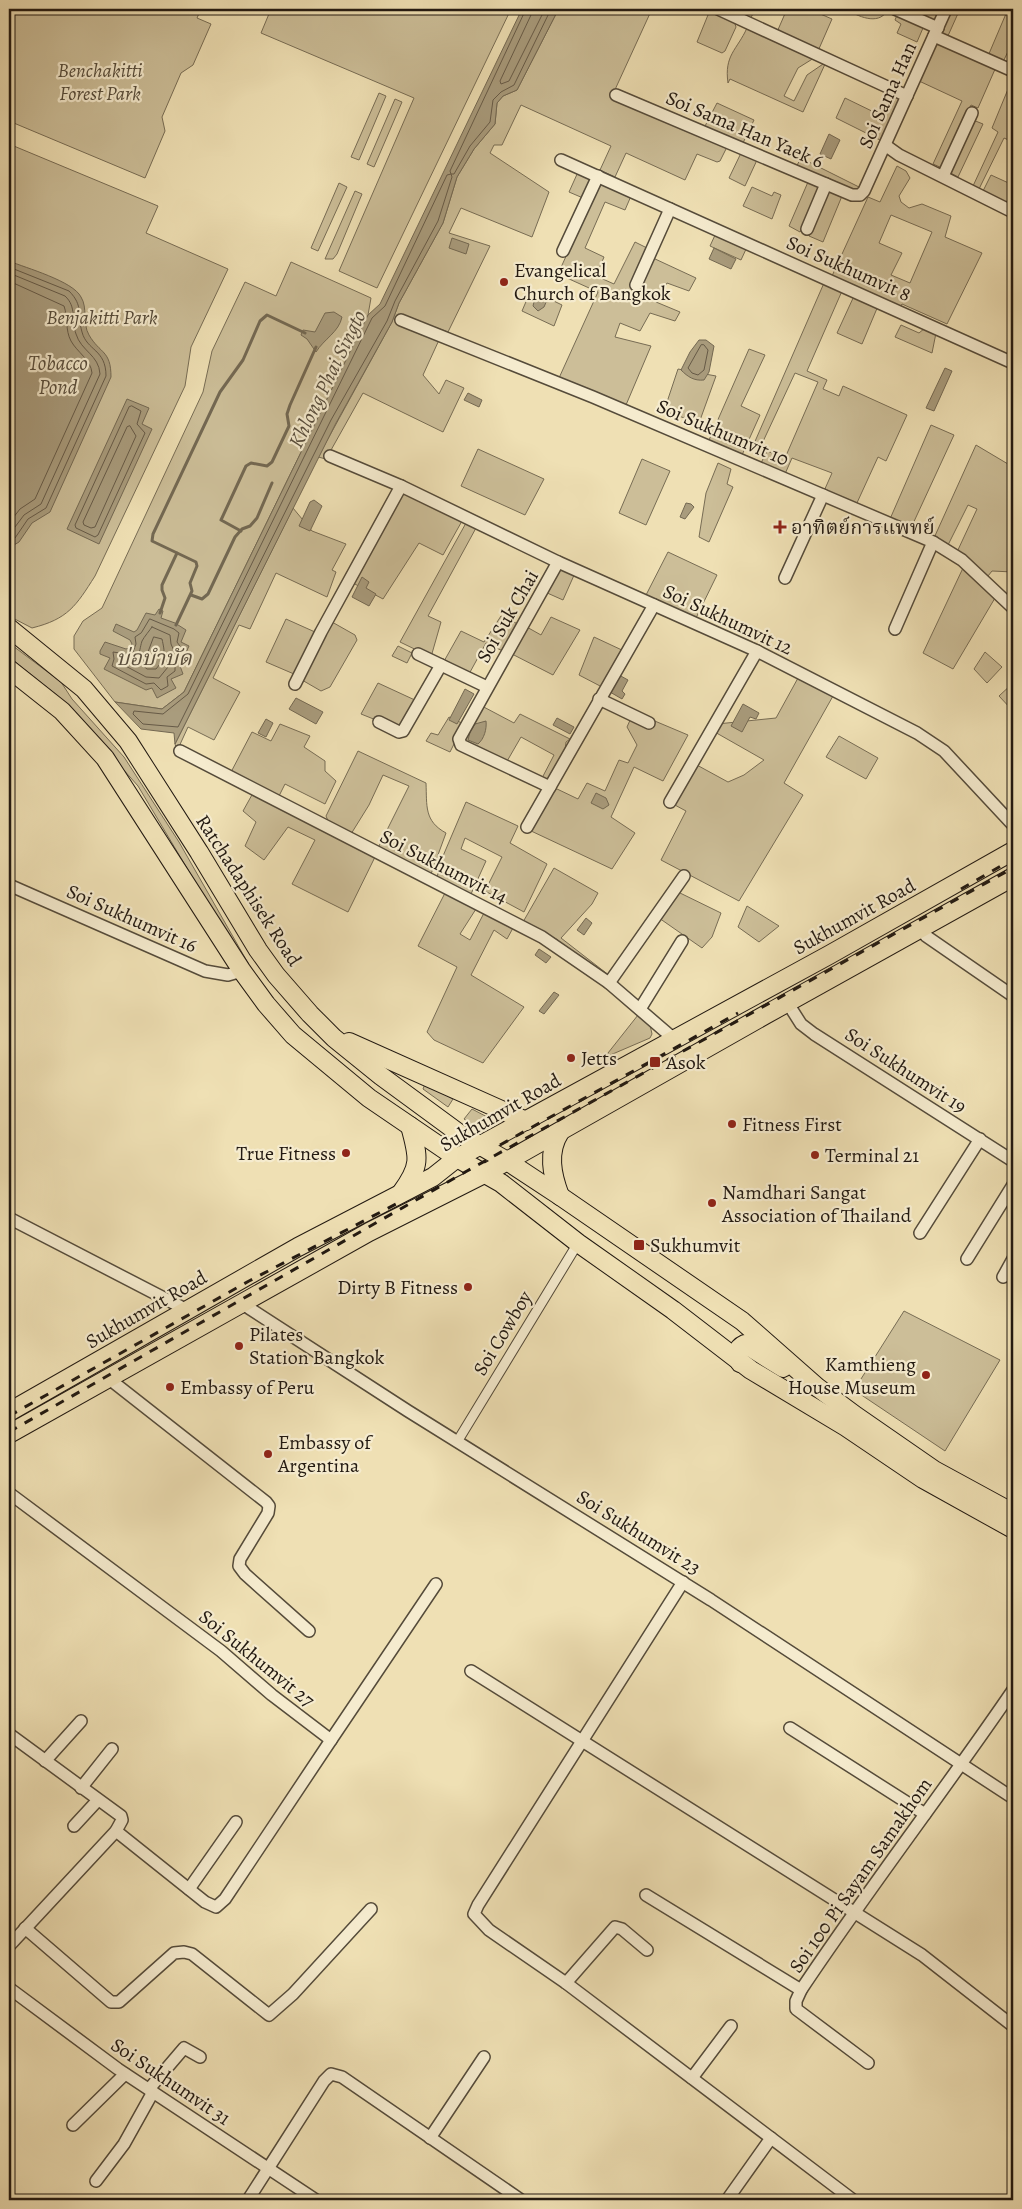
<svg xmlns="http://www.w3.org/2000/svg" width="1022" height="2209" viewBox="0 0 1022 2209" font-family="Alegreya,'Noto Serif Thai',serif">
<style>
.green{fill:#ccbe98;stroke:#776c54;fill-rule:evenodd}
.water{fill:#a99c7d;stroke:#736852}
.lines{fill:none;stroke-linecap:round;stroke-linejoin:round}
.shore{stroke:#665a47;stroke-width:1}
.stream{stroke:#736852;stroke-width:3}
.pedestrian-casing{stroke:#554b3a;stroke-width:11}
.minor-casing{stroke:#554b3a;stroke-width:14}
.primary-casing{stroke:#221911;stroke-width:20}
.pedestrian{stroke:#f5ebce;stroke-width:9}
.minor{stroke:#f5ebce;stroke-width:11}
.primary{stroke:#efe0b4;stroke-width:18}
.rail{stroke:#221911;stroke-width:3;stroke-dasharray:9 9;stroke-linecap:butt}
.poi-dot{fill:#8f2418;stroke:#f5ebce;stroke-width:2}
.labels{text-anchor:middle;stroke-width:4.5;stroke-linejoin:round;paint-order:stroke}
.park-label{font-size:20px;font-style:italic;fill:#554b3a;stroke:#f5ebce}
.street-label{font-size:20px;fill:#221911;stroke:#f5ebce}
.poi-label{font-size:20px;fill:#221911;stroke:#f5ebce;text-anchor:start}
.water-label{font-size:21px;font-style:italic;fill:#584d3c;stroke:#f5ebce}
</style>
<rect width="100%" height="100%" fill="#efe0b4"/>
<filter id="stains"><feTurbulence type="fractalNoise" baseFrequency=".004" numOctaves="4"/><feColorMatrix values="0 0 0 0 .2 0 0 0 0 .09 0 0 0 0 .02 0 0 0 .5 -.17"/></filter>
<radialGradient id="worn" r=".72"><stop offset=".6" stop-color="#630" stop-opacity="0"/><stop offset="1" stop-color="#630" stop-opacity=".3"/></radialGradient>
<g class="green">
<path d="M9 9H201L197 18 211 24 193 65 181 73 162 117 165 131 145 178 9 121Z"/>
<path d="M271 9H511L377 288 339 271 414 98 261 33Z"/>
<path d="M556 9H613L622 14 625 9H652L613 94 727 147 720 161 717 162 697 154 685 180 626 153 615 177 600 170 611 146 521 105 502 145H494L490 153 549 192 532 237 461 208 449 233 490 246 448 332 405 316 398 324 439 340 423 375 439 394 446 380 464 388 443 432 363 393 326 459 318 457 392 322 399 303 443 223 457 177 474 149 495 124 497 103 503 96 517 90 556 14Z"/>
<path d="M725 9H755L750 20Z"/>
<path d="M787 9H809L832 19 818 51 777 32Z"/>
<path d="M846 9H881L887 11C878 26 857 16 846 9Z"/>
<path d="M906 9H943L937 23Z"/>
<path d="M950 9H960L947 38 942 35 941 30Z"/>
<path d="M1008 9H1013V41L1003 62 988 56Z"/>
<path d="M710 10 734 21 736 27 725 51 722 53 697 42Z"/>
<path d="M897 15 923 28 917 42 897 33 901 24 895 20Z"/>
<path d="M747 28 814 58 798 68 784 96 794 101 807 75 826 62 803 112 730 79 728 83C724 55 737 50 747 28Z"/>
<path d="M937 41 996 67 978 108 971 105 942 168 933 164 962 101 919 81Z"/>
<path d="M1013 77V142L1004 138 979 189 973 186 998 132 992 128Z"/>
<path d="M379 93 386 96 359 160 351 157Z"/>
<path d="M890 93 900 98 882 141 836 118 845 98 880 115Z"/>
<path d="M395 99 402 102 374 167 367 164Z"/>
<path d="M717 103 754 120 742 145 704 128Z"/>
<path d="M973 120 983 124 958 177 949 172Z"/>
<path d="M9 144 158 206 146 233 228 269 191 347 185 386 95 576C76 606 68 619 32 628L9 616Z"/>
<path d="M741 153 757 160 745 186 729 178Z"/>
<path d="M801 158 861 188 857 191 796 167Z"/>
<path d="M897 166 906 171 910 178 899 196 901 202 909 208 922 204 951 216 945 237 982 253 947 324 902 304 900 307 832 276 868 197 880 202ZM891 215 932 232 910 283 891 275 902 253 879 243Z"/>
<path d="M578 172 592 178 583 198 569 192Z"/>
<path d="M991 175 1013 185 1006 204 983 191Z"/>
<path d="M600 181 631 196 625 210 605 202 585 248 604 257 596 276 614 284 635 242 647 248 630 286 639 290 653 258 696 278 689 291 667 283 656 302 680 312 675 321 650 313 640 331 620 323 615 337 651 346 626 405 559 378 598 292 558 274Z"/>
<path d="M808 182 819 186 800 232 789 226Z"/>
<path d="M339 183 347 187 318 251 311 248Z"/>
<path d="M752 187 772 196 774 192 781 195 772 219 743 206Z"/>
<path d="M828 190 842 196 823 242 809 236Z"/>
<path d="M355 191 362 194 337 254 333 259H325Z"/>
<path d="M716 233 747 247 741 260 710 246Z"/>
<path d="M291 262 371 298 368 315 184 692 162 709 115 702 74 649V636L83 621 102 608 203 392 212 351 245 282 276 296Z"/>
<path d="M824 283 842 291 807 371 827 380 823 389 839 396 843 386 907 415 886 461 878 457 856 505 824 491 832 473 792 458 785 474 761 463 767 451 785 458 818 382 795 373 760 448 753 446Z"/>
<path d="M531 290 562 305 554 326 522 311Z"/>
<path d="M854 296 878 306 862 344 837 333Z"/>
<path d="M901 325 919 333 925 328 936 333 932 353 895 337Z"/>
<path d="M749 349 765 355 741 406 760 415 742 455 709 440Z"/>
<path d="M678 369 716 376 699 423 664 411Z"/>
<path d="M931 425 954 435 911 528 890 519Z"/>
<path d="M976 445 1013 467V572L992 571 988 576 957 552 977 509 968 505 948 545 934 538Z"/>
<path d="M478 449 544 479 525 515 461 486Z"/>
<path d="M642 459 670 471 646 525 619 513Z"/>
<path d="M718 463 731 469 727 484 733 487 709 542 699 537 706 493Z"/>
<path d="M402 491 462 521 443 555 419 543 383 599 353 583Z"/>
<path d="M293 508 312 531 346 544 332 570 336 572 327 597 276 573 250 629 239 625 213 678 240 692 214 740 188 727 177 751 175 744Z"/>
<path d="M466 523 476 528 428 616 441 622 431 657 400 642Z"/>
<path d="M668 552 717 575 695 620 645 597Z"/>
<path d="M562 568 575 573 563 600 545 592 557 570Z"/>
<path d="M963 568 995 598 953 669 923 653Z"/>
<path d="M501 616 520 625 505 652 486 643 469 674 443 663 461 631 484 642Z"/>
<path d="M551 617 580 630 553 675 510 653 525 626 541 635Z"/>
<path d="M286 619 315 632 294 674 266 662Z"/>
<path d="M332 622 355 635 357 640 330 687 321 691 302 680Z"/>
<path d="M594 637 624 651 602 687 579 675Z"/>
<path d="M9 643 61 682 72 699 124 757 179 842 248 963V966L243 962 138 786 59 697 9 657Z"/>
<path d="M398 646 412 653 407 663 392 656Z"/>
<path d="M985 652 1002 667 987 683 974 669Z"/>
<path d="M798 678 833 696 784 783 803 795 739 901 661 860 686 811 673 804 695 764 728 782 744 775 764 760 713 731 717 724 776 718Z"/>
<path d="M378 683 417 701 401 730 361 714Z"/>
<path d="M1013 683V711L999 696Z"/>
<path d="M480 705 514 723 520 714 570 739 566 742 565 750 548 781 541 780 554 755 521 737 506 763 464 744 462 738Z"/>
<path d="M449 717 464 724 450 752 426 741 431 733 438 735Z"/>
<path d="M631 718 650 719 688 735 663 781 634 767 611 817 635 833 612 869 529 830 555 788 578 799 587 783 605 791 619 760 628 763 637 745 627 727Z"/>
<path d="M280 724 310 736 304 747 325 761V771L336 781 325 804 285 784 278 798 230 774 252 732 271 741Z"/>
<path d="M839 736 878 758 866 779 826 757Z"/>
<path d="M358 751 426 783C427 806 424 821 446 833L431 874 378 848 409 786 383 775 369 805 351 834 329 823 326 816Z"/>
<path d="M253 793 375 857 348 912 292 884 315 840 288 827 264 860 245 846 256 822 243 811Z"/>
<path d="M466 802 518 826 510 843 547 864 524 912 485 891 502 857 465 838 461 849 486 861 471 894 437 877 443 856Z"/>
<path d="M554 868 598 893 592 904 561 938 610 976 607 979 557 942 558 940 523 922Z"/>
<path d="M678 892 721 913 712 937 702 948 659 918Z"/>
<path d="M445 893 476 909 460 934 470 940 484 913 513 928 507 939 494 930 471 975 524 1007 483 1063 434 1040 427 1032 457 967 418 946Z"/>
<path d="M747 906 779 926 759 942 738 927Z"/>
<path d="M638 1015 650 1025 652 1034 650 1038 608 1056V1053Z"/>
<path d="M425 1084 453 1099 448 1107 423 1089Z"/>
<path d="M472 1109 491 1119V1121L478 1129 464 1119Z"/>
<path d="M904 1311 1000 1360 945 1451 854 1390Z"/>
</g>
<g class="water">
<path d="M522 9H556V14L517 90 503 96 497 103 495 124 474 149 457 177 443 223 399 303 392 322 336 423 175 744 174 733 141 729 115 702 162 709 184 692 368 315 380 304Z"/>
<path d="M829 134 840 140 831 159 820 154Z"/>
<path d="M452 238 469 244 466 254 449 248Z"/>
<path d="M714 248 736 259 731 269 709 259Z"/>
<path d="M9 261C26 268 73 281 81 297 88 308 82 323 89 335 100 354 111 350 111 377L50 512 32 523 19 542 9 548Z"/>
<path d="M536 294 547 300 544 307 538 311 533 306Z"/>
<path d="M334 312 342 317C339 332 324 339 316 352L307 339 301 335 303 330 315 332 325 313Z"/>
<path d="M699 340H706L714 346 709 372 704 380C694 381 688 377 681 370L690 352Z"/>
<path d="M945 368 952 371 934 411 926 408Z"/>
<path d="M468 393 482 400 479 407 464 400Z"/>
<path d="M127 399 149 408 142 424 152 429 99 544 67 529Z"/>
<path d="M314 500 322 506 310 531 299 526 310 502Z"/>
<path d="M686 503 691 504 694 507 685 519 680 517Z"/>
<path d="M362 577 369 582 366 588 376 594 369 606 352 597Z"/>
<path d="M159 609 163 611 161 618 175 623 186 630 181 642 189 646 180 666 183 674 171 679 176 688 157 698 152 688 146 690 104 669 110 658 100 654V651L105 642 126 649 129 648 132 644 130 640 113 631 116 624 134 632 137 630 146 613 155 615Z"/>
<path d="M619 675 628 680 622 691 625 694 622 699 610 692Z"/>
<path d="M465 689 474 694 457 724 449 720Z"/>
<path d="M296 698 323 712 316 724 289 709Z"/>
<path d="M743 704 759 713 756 719 750 717 742 732 731 726Z"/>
<path d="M557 718 574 727 570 734 553 725Z"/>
<path d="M266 719 273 723 266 737 258 733Z"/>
<path d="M486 721C487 729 484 739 478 744L468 740 470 732 475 724Z"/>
<path d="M596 793 606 798 609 805 603 809 591 803Z"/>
<path d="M586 918 592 923 584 935 577 930Z"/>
<path d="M539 949 551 957 546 963 535 955Z"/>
<path d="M554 992 559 995 544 1014 539 1011Z"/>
</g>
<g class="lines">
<g class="shore">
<path d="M526 9 450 171 451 174 447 175 385 306 372 318 188 694 163 714 134 711 133 714 143 724 178 727 331 420 387 321 395 301 438 221 452 177 451 174H454L470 146 490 122 493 100 501 92 514 85 551 9"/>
<path d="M532 9 531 15 500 81 501 84 509 81 545 9"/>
<path d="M9 267 69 291C84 306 77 315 82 332 87 351 106 349 106 376L46 508 28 519 15 538 9 542"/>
<path d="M9 273 65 296C77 307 71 320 76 334 81 351 99 355 100 374L41 504 24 515 9 535"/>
<path d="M9 281 64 306C68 317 65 330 71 341 77 352 91 360 92 373L35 499 20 509 9 523"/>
<path d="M704 345 708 350 704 370 698 375 692 373 688 368 701 345Z"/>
<path d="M132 406 141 411 137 424 145 433 98 535 95 537 76 528 75 525 129 407Z"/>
<path d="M130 426 136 436 95 527 91 528 84 525 83 522 127 427Z"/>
<path d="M150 619 174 629 179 633 177 642 182 649 175 664V671L167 677 168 686 161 690 154 683 146 684 112 666 114 659 113 652 126 654 133 652 136 644 135 637 141 633Z"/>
<path d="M152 627 170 635 171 644 174 651 168 667 159 678 146 677 120 663 122 660C141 662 138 654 142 641 144 637 150 630 152 627Z"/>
<path d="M154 637 162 639C165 653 166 657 156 669H147L141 664 146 657Z"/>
</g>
<g class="stream">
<path d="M241 531 221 520 246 466 251 463 267 466 272 462 289 426 287 414 290 405 316 347"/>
<path d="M191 595 202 599 208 594 235 537 242 529 250 526 257 518 272 483"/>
<path d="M160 613 165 598 162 590V585L177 553"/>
<path d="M176 625 192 591 190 583 197 566 196 562 152 541 153 534 220 392 243 360 260 321 267 315 305 333"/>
</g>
<g class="pedestrian-casing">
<path id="pedestrian" d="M457 1442 578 1243"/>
</g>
<g class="minor-casing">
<g id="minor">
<path d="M718 9 907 96"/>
<path d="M895 9 938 28"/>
<path d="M934 36 1013 71"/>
<path d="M616 95 826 184 852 195H860L864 191 946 9"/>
<path d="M885 145 899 155 1013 212"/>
<path d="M561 160 1013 363"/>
<path d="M943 176 972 113"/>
<path d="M807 229 826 184"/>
<path d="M563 251 598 176"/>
<path d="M636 285 670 209"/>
<path d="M401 320 593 397 933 542 962 560 1013 608"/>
<path d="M330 456 401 486 558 562 757 651 917 733 944 751 1013 825"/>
<path d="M785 578 823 495"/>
<path d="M895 629 933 542"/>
<path d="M418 654 487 687"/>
<path d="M295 684 321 632 401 486"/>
<path d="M599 699 649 723"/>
<path d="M379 722 399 732 403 731 441 665"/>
<path d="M180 751 542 937 609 983 674 1039"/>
<path d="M550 787 461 745 459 739 558 562"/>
<path d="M670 802 757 651"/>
<path d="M527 827 654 605"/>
<path d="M9 885 205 971 228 975 242 971"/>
<path d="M920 928 926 936 1013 996"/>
<path d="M609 983 684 876"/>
<path d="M787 1002 801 1024 814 1034 1013 1161"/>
<path d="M640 1009 682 941"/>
<path d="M9 1218 187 1310"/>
<path d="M920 1233 980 1139"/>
<path d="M967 1259 1013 1185"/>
<path d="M1003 1277 1013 1259"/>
<path d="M241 1303 408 1411 711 1600 1013 1798"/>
<path d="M108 1378 266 1502 269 1506 268 1513 240 1559 239 1566 245 1574 309 1631"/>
<path d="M9 1493 221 1651 272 1695 331 1740 436 1584"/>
<path d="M683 1582 478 1905 474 1914 489 1930 566 1983 853 2200"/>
<path d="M471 1671 922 1955 1013 2026"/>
<path d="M790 1728 925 1814"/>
<path d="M9 1734 121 1816 122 1820 116 1831 9 1946"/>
<path d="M45 1761 81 1721"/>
<path d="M81 1788 112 1749"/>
<path d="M74 1826 98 1800"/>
<path d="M116 1831 205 1902 216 1907 225 1899 331 1740"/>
<path d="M189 1889 236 1822"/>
<path d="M646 1895 801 1990"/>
<path d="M25 1928 111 2002H119L174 1953 184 1952 192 1954 269 2015 293 1994 371 1909"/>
<path d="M566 1983 615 1927 622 1929 647 1950"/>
<path d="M9 1988 118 2069 316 2200"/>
<path d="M868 2063 796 2009V2001L801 1990C869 1888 944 1791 1013 1690"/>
<path d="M692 2078 731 2026"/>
<path d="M149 2089 184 2048 200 2057"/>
<path d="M73 2125 125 2074"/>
<path d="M430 2138 484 2057"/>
<path d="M96 2181 124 2144 153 2092"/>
<path d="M248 2200 324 2081 331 2074 342 2077 521 2200"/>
<path d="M727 2200 771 2138"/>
</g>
</g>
<g class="primary-casing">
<g id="primary">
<path d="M9 628 84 689 128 741 199 852 258 950 276 975 310 1014 334 1038 381 1076 460 1134 507 1161 560 1196 742 1321 817 1387 856 1416 934 1470 1013 1513"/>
<path d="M9 669 62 711 105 758 242 971 266 1004 293 1035 369 1098 457 1158 501 1183 578 1243 673 1310 751 1370 846 1427 923 1479 1013 1529"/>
<path d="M349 1042 526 1121"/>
<path d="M560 1132C547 1152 552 1175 560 1196"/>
<path d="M401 1193C421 1166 419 1158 410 1126"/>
<path d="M740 1363C736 1355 736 1348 745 1344L783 1368"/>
<path d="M9 1412 298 1247 433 1177 457 1158 829 955 1013 851"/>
<path d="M9 1434 369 1232 486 1173 765 1015 1013 877"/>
</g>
</g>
<use href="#pedestrian" class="pedestrian"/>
<use href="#minor" class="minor"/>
<use href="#primary" class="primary"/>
<g class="rail">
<path d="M961 889 1013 859"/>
<path d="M500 1145 738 1013"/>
<path d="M9 1416 249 1281 398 1203"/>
<path d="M9 1432 467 1171 1013 868"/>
</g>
</g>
<g class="poi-dot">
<circle cx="504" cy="282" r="5"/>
<path d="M777.5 519.5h5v5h5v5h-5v5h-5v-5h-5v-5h5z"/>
<circle cx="571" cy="1058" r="5"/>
<rect x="649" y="1056" width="12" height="12" rx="2.5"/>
<circle cx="732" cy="1124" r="5"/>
<circle cx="346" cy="1153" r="5"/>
<circle cx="815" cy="1155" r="5"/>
<circle cx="712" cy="1203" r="5"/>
<rect x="633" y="1239" width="12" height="12" rx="2.5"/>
<circle cx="468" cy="1287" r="5"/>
<circle cx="239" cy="1346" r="5"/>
<circle cx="926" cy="1375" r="5"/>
<circle cx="170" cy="1387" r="5"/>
<circle cx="268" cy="1454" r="5"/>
</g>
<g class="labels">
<g class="park-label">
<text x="100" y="77">Benchakitti<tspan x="100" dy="23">Forest Park</tspan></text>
<text x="102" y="324">Benjakitti Park</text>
</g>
<g class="street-label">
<text transform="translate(887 95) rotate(-66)" y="7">Soi Sama Han</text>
<text transform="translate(745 129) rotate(23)" y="7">Soi Sama Han Yaek 6</text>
<text transform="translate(849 268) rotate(24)" y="7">Soi Sukhumvit 8</text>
<text transform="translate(723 432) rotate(23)" y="7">Soi Sukhumvit 10</text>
<text transform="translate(507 616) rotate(-60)" y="7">Soi Suk Chai</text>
<text transform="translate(728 619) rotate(25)" y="7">Soi Sukhumvit 12</text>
<text transform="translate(444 866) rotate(27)" y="7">Soi Sukhumvit 14</text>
<text transform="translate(249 890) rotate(57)" y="7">Ratchadaphisek Road</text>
<text transform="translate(854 916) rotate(-29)" y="7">Sukhumvit Road</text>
<text transform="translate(132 918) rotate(24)" y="7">Soi Sukhumvit 16</text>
<text transform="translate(906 1070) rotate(33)" y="7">Soi Sukhumvit 19</text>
<text transform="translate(500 1112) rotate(-30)" y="7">Sukhumvit Road</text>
<text transform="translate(146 1309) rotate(-30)" y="7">Sukhumvit Road</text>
<text transform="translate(502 1333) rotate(-59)" y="7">Soi Cowboy</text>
<text transform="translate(639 1532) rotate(32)" y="7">Soi Sukhumvit 23</text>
<text transform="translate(257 1658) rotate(39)" y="7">Soi Sukhumvit 27</text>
<text transform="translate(860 1875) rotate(-55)" y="7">Soi 100 Pi Sayam Samakhom</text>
<text transform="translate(171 2081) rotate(34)" y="7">Soi Sukhumvit 31</text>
</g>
<g class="poi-label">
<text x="514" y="277">Evangelical<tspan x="514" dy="23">Church of Bangkok</tspan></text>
<text x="791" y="534">อาทิตย์การแพทย์</text>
<text x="581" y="1065">Jetts</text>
<text x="666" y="1069">Asok</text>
<text x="742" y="1131">Fitness First</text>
<text x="336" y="1160" text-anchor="end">True Fitness</text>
<text x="825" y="1162">Terminal 21</text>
<text x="722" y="1199">Namdhari Sangat<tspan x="722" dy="23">Association of Thailand</tspan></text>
<text x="650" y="1252">Sukhumvit</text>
<text x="458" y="1294" text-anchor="end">Dirty B Fitness</text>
<text x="249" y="1341">Pilates<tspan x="249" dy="23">Station Bangkok</tspan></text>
<text x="916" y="1371" text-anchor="end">Kamthieng<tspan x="916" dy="23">House Museum</tspan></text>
<text x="180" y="1394">Embassy of Peru</text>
<text x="278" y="1449">Embassy of<tspan x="278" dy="23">Argentina</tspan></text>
</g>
<g class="water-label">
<text x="58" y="370">Tobacco<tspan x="58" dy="24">Pond</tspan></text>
<text transform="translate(327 379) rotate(-64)" y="7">Khlong Phai Singto</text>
<text x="154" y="665">บ่อบำบัด</text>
</g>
</g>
<rect width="1022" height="2209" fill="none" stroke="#efe0b4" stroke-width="30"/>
<rect x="10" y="10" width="1002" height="2189" fill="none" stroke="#221911" stroke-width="2.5"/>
<rect x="15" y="15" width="992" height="2179" fill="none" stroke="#221911"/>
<rect width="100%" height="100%" filter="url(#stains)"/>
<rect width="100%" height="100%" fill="url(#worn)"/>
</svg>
